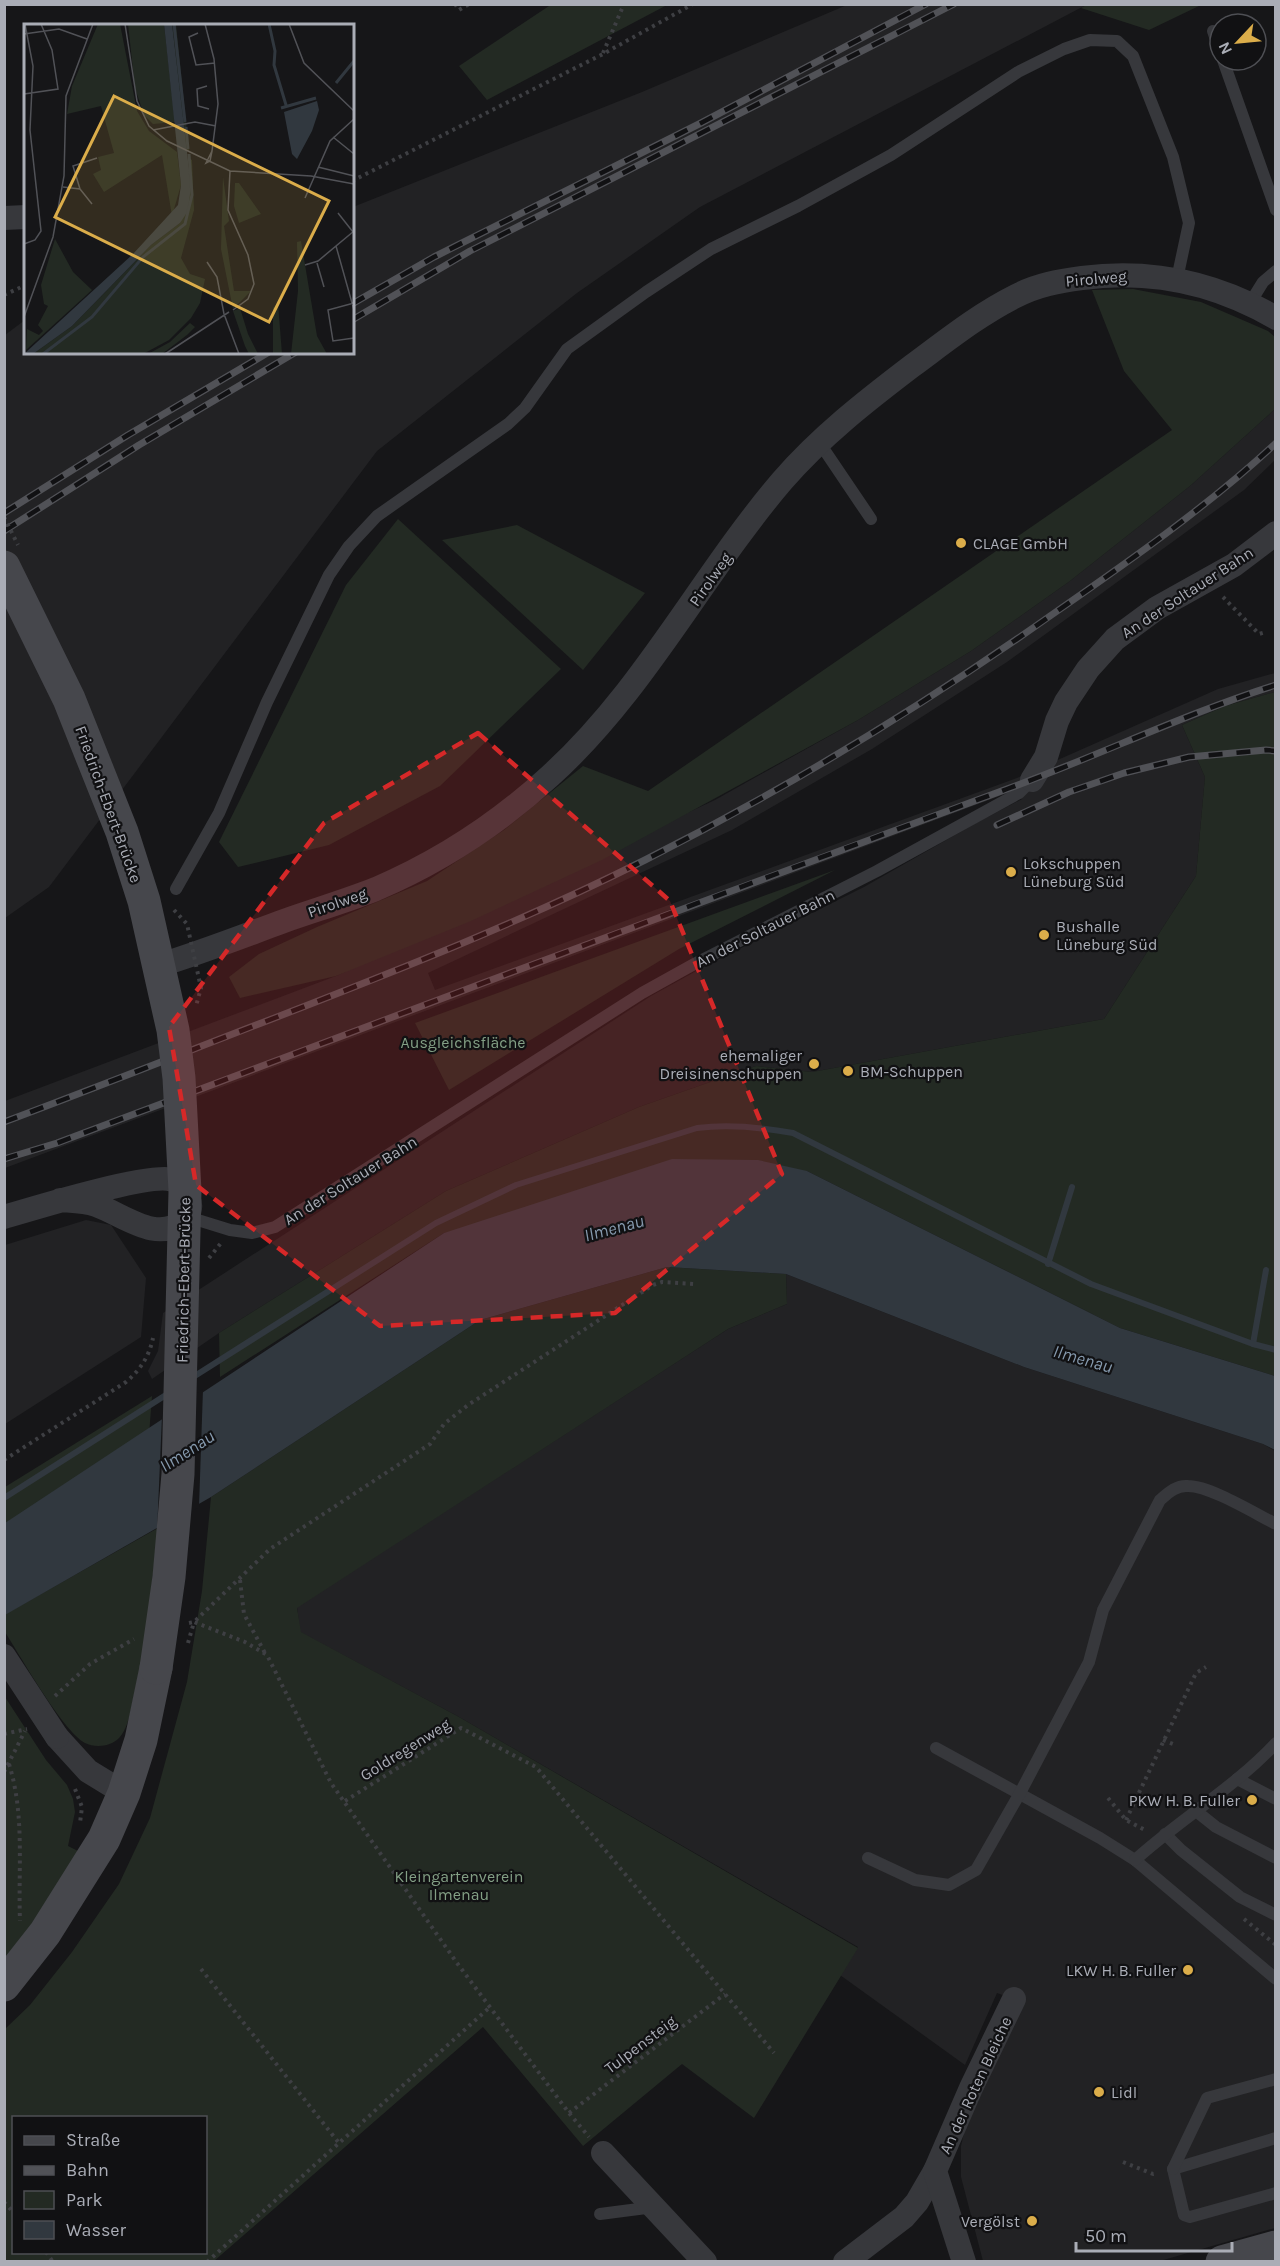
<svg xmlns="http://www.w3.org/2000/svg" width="1280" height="2266" viewBox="0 0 1280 2266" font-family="Karla,sans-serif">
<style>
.built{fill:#222224}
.green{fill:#232a23;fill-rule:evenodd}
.water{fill:#31383f}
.pier{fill:#161618}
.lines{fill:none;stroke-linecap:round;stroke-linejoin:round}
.stream{stroke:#31383f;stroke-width:6}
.path{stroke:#3e3f43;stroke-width:4;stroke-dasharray:3 4.5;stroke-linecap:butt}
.lane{stroke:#37383c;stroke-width:12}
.street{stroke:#37383c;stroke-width:24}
.secondary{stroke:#46474c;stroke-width:33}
.rail-casing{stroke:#515257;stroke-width:7}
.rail{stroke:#111113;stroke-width:4.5;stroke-dasharray:14;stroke-linecap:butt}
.path-bridge{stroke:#3e3f43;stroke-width:4;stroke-dasharray:3 4.5;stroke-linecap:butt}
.street-bridge{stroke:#37383c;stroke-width:24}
.secondary-bridge{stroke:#46474c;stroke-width:33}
.marked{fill:#d62828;fill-opacity:0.2;stroke:#d62828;stroke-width:4.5;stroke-dasharray:12 8;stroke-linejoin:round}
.poi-dot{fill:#dbad4a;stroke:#111113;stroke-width:2}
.labels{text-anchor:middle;stroke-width:4.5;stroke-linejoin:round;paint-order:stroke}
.street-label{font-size:16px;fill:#aaadb6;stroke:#111113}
.poi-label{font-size:16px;fill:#aaadb6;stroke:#111113;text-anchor:start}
.park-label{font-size:16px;fill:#839f85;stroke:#111113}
.water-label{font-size:18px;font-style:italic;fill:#8599ad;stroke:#111113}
.inset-river{fill:none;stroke:#31383f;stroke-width:3}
.inset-road{fill:none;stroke:#515257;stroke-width:1.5}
.view{fill:#dbad4a;fill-opacity:0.15;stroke:#dbad4a;stroke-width:3}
.inset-edge{fill:none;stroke:#aaadb6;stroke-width:3}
</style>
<rect width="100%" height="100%" fill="#161618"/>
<g class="built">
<path d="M847 5H1086L700 207 577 293 377 451 49 887 5 918V335L25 320 26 352H352L353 207 642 92Z"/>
<path d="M1275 409V460L1244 490 1007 662 872 749 732 830 428 973 435 990 1017 778 1218 689 1275 673V692L1225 706 1182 725 1205 777 1196 876 1104 1019 812 1072 756 1066 639 1107 446 1191 219 1333 152 1379 148 1371 158 1351 163 1313 651 996 709 964 864 887 976 823 1022 799 1005 794 5 1168V1101L336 976 715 800 858 720 971 651 1070 581 1190 486Z"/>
<path d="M86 1220 111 1225 146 1278 141 1337 5 1424V1245Z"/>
<path d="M786 1274 1024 1367 1263 1444 1275 1451V2228L1160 2261H983L961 2177V2146L967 2120 1014 1999 997 1993 965 2065 840 1975 858 1947 459 1717 300 1632 297 1607 728 1329 787 1304Z"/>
</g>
<g class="green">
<path d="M552 4 667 5 487 100 459 66Z"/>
<path d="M1086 5V4L1201 5 1149 30 1081 8Z"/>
<path d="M1133 289 1201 302 1268 331 1275 337V409L1190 486 1070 581 971 651 858 720 602 860 471 921 336 976 240 998 229 977 259 954 317 927 427 881 504 830 583 766 648 791 1172 430 1124 371 1092 290Z"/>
<path d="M398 519 561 669 440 786 329 845 238 867 219 842 346 585Z"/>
<path d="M517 525 645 593 583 670 442 540Z"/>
<path d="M1275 692V1376L1120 1328 807 1171 444 1233 220 1377 219 1333 446 1191 639 1107 756 1066 812 1072 1104 1019 1196 876 1205 777 1182 725 1225 706Z"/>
<path d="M835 870 679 949 449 1090 415 1023Z"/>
<path d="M667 1267 786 1274 787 1304 728 1329 297 1608 301 1632 459 1717 858 1948 754 2118 682 2064 583 2146 483 2027 214 2261 5 2262V2029L30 2005 72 1952 119 1884 150 1818 187 1682 202 1591 211 1497 480 1320ZM14 2118H206V2252H14Z"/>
<path d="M152 1396 149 1435 5 1526V1487Z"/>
<path d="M158 1528C152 1583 147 1637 135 1691 131 1706 130 1726 119 1738 110 1747 95 1748 85 1743 62 1730 21 1657 5 1632L4 1615Z"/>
<path d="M5 1697 46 1760 67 1785 73 1799 75 1812 68 1846 78 1851 60 1884 5 1964Z"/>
</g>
<path class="water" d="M672 1159 758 1160 807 1171 1120 1328 1275 1376V1450L1263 1444 1024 1367 786 1274 667 1267 480 1320 211 1497 5 1615V1523L444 1233Z"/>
<path class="pier" d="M203 1389 199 1507 157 1532 162 1416Z"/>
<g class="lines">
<g class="stream">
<path d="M1048 1264 1072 1187"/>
<path d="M1253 1344 1266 1270"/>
<path d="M190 1379 436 1223 516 1185 697 1128C730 1124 760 1127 793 1133L1091 1284 1253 1344 1276 1350"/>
<path d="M4 1498 169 1393"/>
</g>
<g class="path">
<path d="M455 4 459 10 469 4"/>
<path d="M603 53 624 4"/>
<path d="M352 181 603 54 693 4"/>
<path d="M4 295 26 285"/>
<path d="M1223 597 1259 634 1266 632"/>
<path d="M209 1258 221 1243"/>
<path d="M4 1460 126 1382C140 1370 149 1357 153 1338"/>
<path d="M240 1580 244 1614 266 1655"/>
<path d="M189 1623 194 1622 270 1549 430 1444 444 1424 468 1405 653 1285 662 1282 694 1284"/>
<path d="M188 1643 194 1622 245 1642 267 1655 331 1783 457 1963 569 2113 589 2137"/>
<path d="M55 1696 90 1664 134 1639"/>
<path d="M4 1734 27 1729"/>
<path d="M1163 1740 1173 1744"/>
<path d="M9 1764C25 1815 18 1868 20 1921"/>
<path d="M4 1772 25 1731"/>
<path d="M75 1789 82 1807 80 1823"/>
<path d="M1108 1798 1126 1820 1145 1830"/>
<path d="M345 1801 461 1728 536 1767 774 2053"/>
<path d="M1126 1820 1196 1673 1206 1667"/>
<path d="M1244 1919 1276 1945"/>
<path d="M201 1969 339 2143"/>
<path d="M569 2113 725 1994"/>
<path d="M1123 2162 1153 2174 1158 2173"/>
<path d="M4 2202 14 2213"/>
<path d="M46 2252 53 2262"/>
<path d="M207 2262 490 2007"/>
</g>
<g class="lane">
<path d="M1213 31 1220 51"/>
<path d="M1223 60 1276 210"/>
<path d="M1250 303 1263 282 1276 271"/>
<path d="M819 442 871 519"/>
<path d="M176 889 219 813 267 702 329 575 349 546 377 516 508 424 525 408 567 349 646 292 711 249 798 206 891 155 1018 72 1064 49 1090 40 1117 41 1133 56 1173 157 1189 223 1177 279"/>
<path d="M188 1217 230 1230 252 1233 275 1227 642 993 696 963 877 871 1019 793 1032 780"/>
<path d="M936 1748 1100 1838 1135 1860 1276 1979"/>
<path d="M1237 1779 1276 1799"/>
<path d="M1196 1811 1216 1827 1276 1858"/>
<path d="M1165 1834 1181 1850 1240 1897 1276 1915"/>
<path d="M868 1858 915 1880 949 1885 976 1870 1020 1793 1089 1662 1103 1610 1160 1500C1168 1493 1176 1485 1188 1486 1210 1486 1254 1513 1276 1524"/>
<path d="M1135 1860C1180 1819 1234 1788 1276 1743"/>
<path d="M1276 2138 1173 2169 1184 2215 1190 2217 1276 2193"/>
<path d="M1173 2169 1207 2098 1276 2079"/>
<path d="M600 2214 654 2207"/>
</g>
<g class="street">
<path d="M4 218 26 217"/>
<path d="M1032 780 1046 757 1057 721 1066 702 1088 669 1115 639 1157 608 1234 565 1276 533"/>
<path d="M160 965C202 952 243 936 284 921 315 910 346 901 376 889 439 862 500 822 550 776 644 691 701 576 782 481 820 437 866 401 912 366 946 341 978 315 1016 296 1037 285 1059 281 1082 278 1151 269 1216 283 1276 318"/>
<path d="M4 1217C31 1209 152 1172 173 1180 182 1183 187 1192 189 1200 192 1207 189 1215 184 1220 157 1244 124 1215 96 1205 85 1201 72 1201 60 1200"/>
<path d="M57 1737 88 1771 124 1793"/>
<path d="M603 2153 705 2262"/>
<path d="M845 2262 904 2217 917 2202 935 2171"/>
<path d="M964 2262 935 2171 971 2088 1014 1999"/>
</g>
<g class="secondary">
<path d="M4 1985 45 1933 104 1839 124 1793 141 1740 156 1668"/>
<path d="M1222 2262 1276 2247"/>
</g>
<g class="rail-casing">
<g id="rail">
<path d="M352 304 434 257 701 123 926 4"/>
<path d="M352 320 470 251 954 4"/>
<path d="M4 513 128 435 269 352"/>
<path d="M4 531 139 445 296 352"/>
<path d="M997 825 1069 792 1124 773 1189 757 1266 750 1276 751"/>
<path d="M4 1122C95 1088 186 1052 277 1017 401 969 526 920 645 860 786 789 921 707 1050 616 1128 562 1207 507 1276 443"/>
<path d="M4 1159 57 1143C373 1024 690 905 1007 789 1098 756 1184 714 1276 685"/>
</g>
</g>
<use href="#rail" class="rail"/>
<g class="path-bridge">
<path d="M4 517 18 545"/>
<path d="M174 910 187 924 201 988 196 1006"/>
</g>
<path class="street-bridge" d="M4 1656 57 1737"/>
<path class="secondary-bridge" d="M4 567 69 699 122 832 144 901 173 1030 179 1078 185 1191 178 1474 169 1577 156 1668"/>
</g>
<path class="marked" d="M478 733 670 901 782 1174 615 1313 380 1326 196 1185 169 1027 324 823Z"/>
<g class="poi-dot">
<circle cx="961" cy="543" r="6"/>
<circle cx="1011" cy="872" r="6"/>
<circle cx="1044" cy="935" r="6"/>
<circle cx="814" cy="1064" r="6"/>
<circle cx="848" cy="1071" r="6"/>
<circle cx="1252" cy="1800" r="6"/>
<circle cx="1188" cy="1970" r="6"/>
<circle cx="1099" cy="2092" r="6"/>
<circle cx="1032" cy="2221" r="6"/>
</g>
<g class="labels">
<g class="street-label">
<text transform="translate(1096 278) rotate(-5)" y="6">Pirolweg</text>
<text transform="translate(710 579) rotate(-55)" y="6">Pirolweg</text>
<text transform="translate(1187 592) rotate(-33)" y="6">An der Soltauer Bahn</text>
<text transform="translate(109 804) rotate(70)" y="6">Friedrich-Ebert-Brücke</text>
<text transform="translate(337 902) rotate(-19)" y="6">Pirolweg</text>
<text transform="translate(765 928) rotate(-27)" y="6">An der Soltauer Bahn</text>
<text transform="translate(350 1180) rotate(-32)" y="6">An der Soltauer Bahn</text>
<text transform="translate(183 1280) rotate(-89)" y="6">Friedrich-Ebert-Brücke</text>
<text transform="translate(405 1749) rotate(-32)" y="6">Goldregenweg</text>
<text transform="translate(640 2044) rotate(-37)" y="6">Tulpensteig</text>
<text transform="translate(975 2085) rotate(-65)" y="6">An der Roten Bleiche</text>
</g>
<g class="poi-label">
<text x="973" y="549">CLAGE GmbH</text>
<text x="1023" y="869">Lokschuppen<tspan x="1023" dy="18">Lüneburg Süd</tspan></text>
<text x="1056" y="932">Bushalle<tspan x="1056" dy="18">Lüneburg Süd</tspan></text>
<text x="802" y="1061" text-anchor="end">ehemaliger<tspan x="802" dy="18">Dreisinenschuppen</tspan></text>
<text x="860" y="1077">BM-Schuppen</text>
<text x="1240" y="1806" text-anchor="end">PKW H. B. Fuller</text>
<text x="1176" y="1976" text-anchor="end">LKW H. B. Fuller</text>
<text x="1111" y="2098">Lidl</text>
<text x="1020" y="2227" text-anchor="end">Vergölst</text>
</g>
<g class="park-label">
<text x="463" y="1048">Ausgleichsfläche</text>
<text x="459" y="1882">Kleingartenverein<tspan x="459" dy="18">Ilmenau</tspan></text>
</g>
<g class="water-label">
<text transform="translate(614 1228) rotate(-15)" y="6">Ilmenau</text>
<text transform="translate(1083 1359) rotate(16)" y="6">Ilmenau</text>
<text transform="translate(187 1451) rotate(-33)" y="6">Ilmenau</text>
</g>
</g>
<g transform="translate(24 24)">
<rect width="330" height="330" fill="#161618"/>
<path d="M74 0H96L113 87 125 107 153 128 157 161 148 192 138 131 80 168 69 150 77 146 74 133 90 129 77 82 43 90 48 62ZM104 0H140L151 98 129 100 120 91 111 64ZM148 0H152L165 127 162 125ZM164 134 168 136 170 186 157 234 166 250 181 255 176 279 167 294 145 316 119 330H9L48 302 127 221 156 199 167 162ZM199 153 205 197 200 202 210 267H227L209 285 197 225ZM211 159H215L237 190 215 199 210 182ZM31 215 49 248 68 266 2 326 3 305 15 311 19 307 14 301 24 282 20 280 17 261ZM277 217 293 312 303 330H267L274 267 273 218ZM254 279 258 330H249V284ZM216 284 224 310 234 330H225L221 322 209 287ZM166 299 171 303 163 311 138 330H124L146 318Z" fill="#232a23"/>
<path d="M140 0H148L167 162 164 187 156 199 127 221 48 302 9 330H0L109 230 154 181 157 161ZM293 77 295 86 288 107 273 135 268 130 260 88Z" fill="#31383f"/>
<path class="inset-river" d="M150 0 161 98M245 0 251 27 250 41 262 81M312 59 330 37M257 84 292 74M162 103 164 125M19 330 68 293 119 233 161 200 168 171 165 130"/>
<path class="inset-road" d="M101 0 113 77 125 102 143 117 206 147 287 152 330 160M181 0 190 35 194 80 188 127 182 139 186 137 188 127M265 0 280 39 330 87M174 9 165 13 172 41 191 39M0 10 35 5 63 15M183 62 173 65 174 82 185 85M0 70 34 65 28 26 17 0M129 106 171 98 192 102M309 113 330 130M294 143 330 152M206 147 204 186 224 231 230 260 224 275 209 286M39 163 56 165 68 180M56 165 49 142 73 134M281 174 306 117 330 95M314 189 329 208M0 220 11 216 17 207 6 106 9 42 1 0M312 222 330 286M183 238 193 253 200 290 215 330M293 239 300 263M281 241 294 237 330 207M330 279 304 286 309 317 330 314M0 293 29 213 40 152 42 72 69 0M141 330 205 288"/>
<path class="view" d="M90 72 305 177 245 298 31 193Z"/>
<rect width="330" height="330" class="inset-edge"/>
</g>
<rect width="1280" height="2266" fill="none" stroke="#aaadb6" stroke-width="12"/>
<rect x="12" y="2116" width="195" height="138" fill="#111113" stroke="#4e4f54" stroke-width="1.5"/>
<rect x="24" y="2136" width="30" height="9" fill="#46474c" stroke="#4e4f54" stroke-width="1.5"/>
<text x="66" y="2146" font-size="18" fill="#aaadb6">Straße</text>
<rect x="24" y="2166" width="30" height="9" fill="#515257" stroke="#4e4f54" stroke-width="1.5"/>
<text x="66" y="2176" font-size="18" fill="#aaadb6">Bahn</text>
<rect x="24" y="2191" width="30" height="18" fill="#232a23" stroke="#4e4f54" stroke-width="1.5"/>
<text x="66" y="2206" font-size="18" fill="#aaadb6">Park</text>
<rect x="24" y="2221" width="30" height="18" fill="#31383f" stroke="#4e4f54" stroke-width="1.5"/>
<text x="66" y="2236" font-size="18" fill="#aaadb6">Wasser</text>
<g transform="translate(1238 42) rotate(244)"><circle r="28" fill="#111113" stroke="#4e4f54" stroke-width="1.5"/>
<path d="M0-4.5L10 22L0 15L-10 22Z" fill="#dbad4a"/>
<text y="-9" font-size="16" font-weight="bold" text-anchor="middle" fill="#aaadb6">N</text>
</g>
<path d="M1076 2242v9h156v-9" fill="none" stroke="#aaadb6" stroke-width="3"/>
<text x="1085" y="2242" font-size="18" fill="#aaadb6" stroke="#111113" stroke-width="4.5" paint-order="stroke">50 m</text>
</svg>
